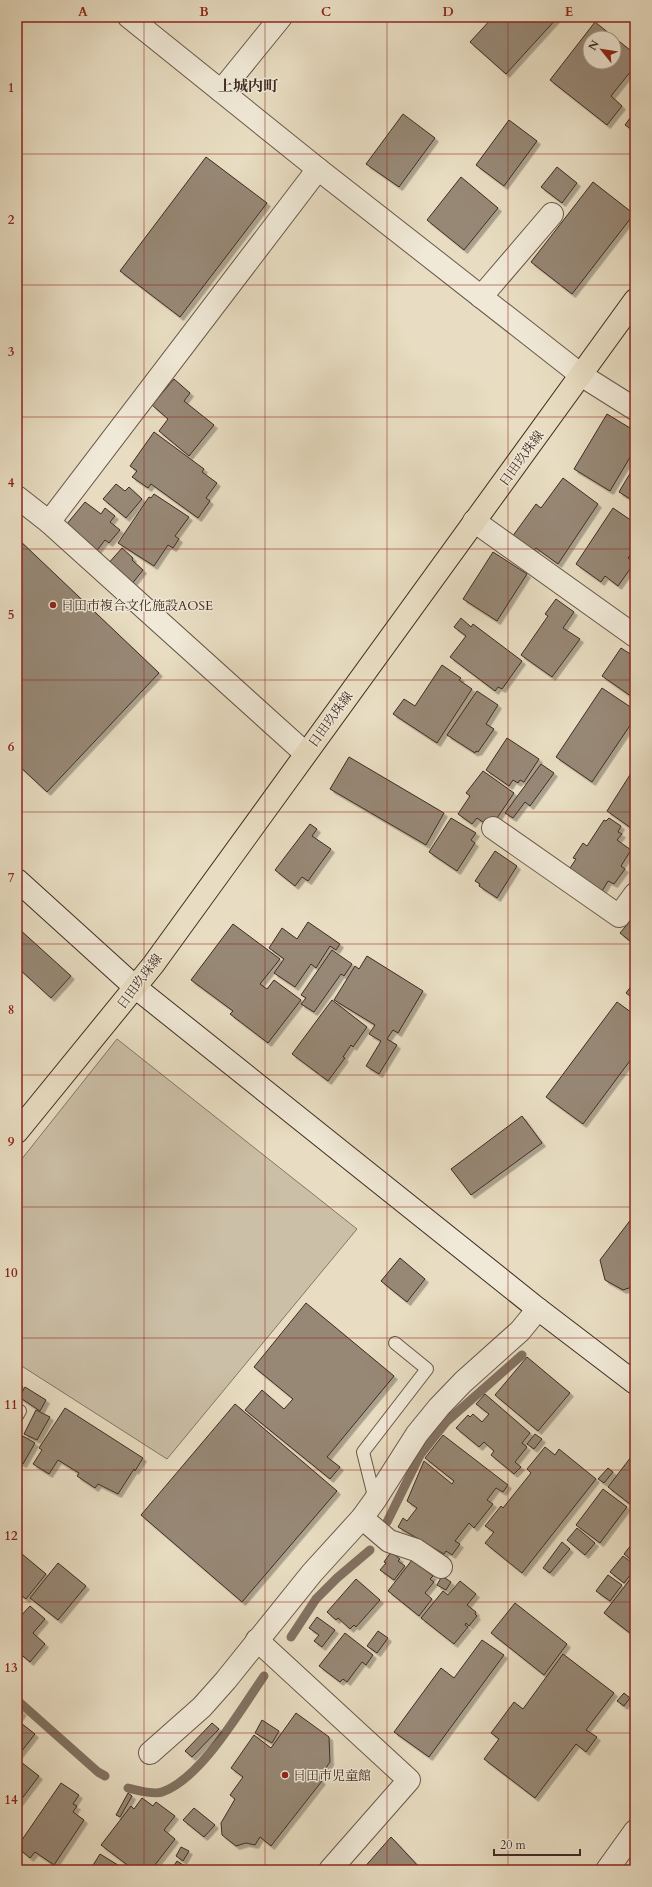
<svg xmlns="http://www.w3.org/2000/svg" width="652" height="1887" viewBox="0 0 652 1887" font-family="Cardo,'Noto Serif JP',serif">
<style>
.park{fill:#cbbfa7;stroke:#857665}
.lines{fill:none;stroke-linecap:round;stroke-linejoin:round}
.stream{stroke:#827262;stroke-width:9}
.building{fill:#978876;stroke:#3f2c23;fill-rule:evenodd;filter:url(#shadow)}
.lane-casing{stroke:#69584b;stroke-width:14}
.street-casing{stroke:#69584b;stroke-width:24}
.secondary-casing{stroke:#3f2c23;stroke-width:24}
.primary-casing{stroke:#3f2c23;stroke-width:24}
.lane{stroke:#f0e9d7;stroke-width:12}
.street{stroke:#f0e9d7;stroke-width:22}
.secondary{stroke:#f0e9d7;stroke-width:22}
.primary{stroke:#e8ddc2;stroke-width:22}
.grid{fill:none;stroke:#8f2418;stroke-width:1;stroke-opacity:0.55}
.poi-dot{fill:#8f2418;stroke:#f0e9d7;stroke-width:1.5}
.labels{text-anchor:middle;stroke-width:3;stroke-linejoin:round;paint-order:stroke}
.street-label{font-size:13px;fill:#3f2c23;stroke:#f0e9d7}
.poi-label{font-size:13px;fill:#3f2c23;stroke:#f0e9d7;text-anchor:start}
.quarter-label{font-size:15px;font-weight:bold;fill:#3f2c23;stroke:#f0e9d7}
.neatline{fill:none;stroke:#8f2418;stroke-width:1.5}
.grid-label{font-size:13px;text-anchor:middle;font-weight:bold;fill:#8f2418}
</style>
<defs>
<filter id="shadow"><feDropShadow dx="3.5" dy="3.5" stdDeviation="0" flood-color="#0004"/></filter>
</defs>
<rect width="100%" height="100%" fill="#e8ddc2"/>
<filter id="stains"><feTurbulence type="fractalNoise" baseFrequency=".005" numOctaves="4"/><feColorMatrix values="0 0 0 0 .2 0 0 0 0 .09 0 0 0 0 .02 0 0 0 .5 -.17"/></filter>
<radialGradient id="worn" r=".72"><stop offset=".6" stop-color="#630" stop-opacity="0"/><stop offset="1" stop-color="#630" stop-opacity=".3"/></radialGradient>
<path class="park" d="M117 1039 357 1229 167 1459 17 1363V1165Z"/>
<g class="lines">
<g class="stream">
<path d="M387 1522 420 1455 447 1421 522 1355"/>
<path d="M291 1637 316 1599 337 1578 370 1550"/>
<path d="M17 1700 98 1772 105 1776"/>
<path d="M128 1788C136 1790 155 1795 162 1792 201 1779 241 1709 264 1676"/>
</g>
</g>
<g class="building">
<path d="M493 17H558L506 74 470 42Z"/>
<path d="M595 22 635 54V66L611 96 622 106 607 125 550 80ZM590 38H614V62H590Z"/>
<path d="M635 111V132L625 125Z"/>
<path d="M403 114 435 138 399 187 366 164Z"/>
<path d="M509 120 537 141 504 186 476 165Z"/>
<path d="M206 157 267 203 180 317 120 271Z"/>
<path d="M557 167 577 183 562 203 541 187Z"/>
<path d="M461 177 498 208 464 250 427 220Z"/>
<path d="M593 182 634 214 572 294 531 262Z"/>
<path d="M174 379 190 393 184 401 214 425 189 456 159 431 168 419 152 405Z"/>
<path d="M607 414 635 431V449L610 491 574 469Z"/>
<path d="M154 432 204 469 202 472 217 483 206 498 210 501 198 518 151 484 148 488 132 477 137 471 130 466Z"/>
<path d="M635 465V502L619 492Z"/>
<path d="M563 478 598 504 558 564 536 548 533 551 512 537 536 504 541 508Z"/>
<path d="M116 484 125 491 129 487 142 499 126 518 103 499Z"/>
<path d="M154 494 189 517 175 536 179 539 173 548 168 545 154 566 118 543 149 497 151 498Z"/>
<path d="M85 502 101 514 105 508 115 516 110 522 120 530 109 543 105 540 95 553 66 525Z"/>
<path d="M613 508 635 523V548L628 558 635 562 618 586 605 576 601 582 576 564Z"/>
<path d="M17 538 159 673 47 792 17 764Z"/>
<path d="M122 548 133 558 132 560 143 570 131 585 107 565Z"/>
<path d="M493 552 527 574 497 621 463 599Z"/>
<path d="M556 599 574 612 563 628 580 639 552 677 521 655 548 616 545 614Z"/>
<path d="M461 618 471 627 473 624 522 661 502 689 498 687 495 691 450 657 466 636 454 627Z"/>
<path d="M621 648 635 657V699L602 676Z"/>
<path d="M442 665 461 678 459 680 472 689 437 743 393 714 404 699 415 706Z"/>
<path d="M602 688 635 710V718L592 782 556 757Z"/>
<path d="M477 691 498 705 486 724 494 729 478 752 476 751 475 753 447 735Z"/>
<path d="M507 738 539 759 524 782 520 780 518 783 513 780 509 786 486 770Z"/>
<path d="M349 757 444 813 426 845 330 789Z"/>
<path d="M541 764 554 773 530 806 525 802 513 818 505 813Z"/>
<path d="M635 767V824L631 828 607 811Z"/>
<path d="M483 771 514 793 495 821 487 825 477 818 472 824 458 814 470 796 466 793Z"/>
<path d="M451 818 476 833 471 840 475 843 457 871 429 852Z"/>
<path d="M609 818 621 826 618 832 622 834 617 840 631 850 621 866 625 869 614 884 608 881 601 893 568 871 576 859 573 858 583 843 587 846 604 820 606 821Z"/>
<path d="M310 824 317 829 312 836 331 849 308 881 302 877 295 886 275 870Z"/>
<path d="M495 851 517 866 497 898 479 886 480 884 475 881Z"/>
<path d="M635 915V945L620 933Z"/>
<path d="M308 922 340 944 336 950 330 946 316 968 311 964 295 987 274 973 284 959 269 948 282 928 297 939Z"/>
<path d="M233 924 280 959 260 984 267 989 274 980 301 1000 268 1043 230 1014 233 1011 191 980Z"/>
<path d="M18 928 71 976 51 998 17 967Z"/>
<path d="M332 950 352 964 344 976 341 974 314 1012 301 1004 306 998 301 995Z"/>
<path d="M367 956 423 991 398 1033 393 1030 387 1039 397 1045 379 1074 366 1066 381 1041 369 1034 375 1025 334 1000 355 966 359 969Z"/>
<path d="M635 981V1000L626 993Z"/>
<path d="M332 1000 367 1027 353 1047 351 1045 343 1057 345 1058 328 1081 292 1054Z"/>
<path d="M617 1002 635 1015V1054L583 1124 546 1097Z"/>
<path d="M522 1116 542 1143 471 1195 451 1169Z"/>
<path d="M635 1214V1286L623 1290 605 1280 600 1260Z"/>
<path d="M400 1258 425 1279 407 1302 381 1281Z"/>
<path d="M306 1303 394 1376 327 1457 340 1467 330 1479 245 1410 262 1390 284 1409 293 1399 254 1367Z"/>
<path d="M527 1357 570 1393 538 1431 495 1395Z"/>
<path d="M17 1384 23 1387 18 1396H17Z"/>
<path d="M25 1387 46 1400 40 1411 19 1397Z"/>
<path d="M485 1394 530 1433 522 1443 527 1447 515 1462 521 1467 514 1474 491 1455 494 1451 484 1442 479 1447 456 1428 468 1415 470 1417 473 1414 482 1422 489 1414 476 1404Z"/>
<path d="M235 1404 337 1491 242 1602 141 1515Z"/>
<path d="M65 1408 143 1458 135 1471 134 1469 118 1494 98 1484 95 1488 77 1476 79 1473 58 1460 49 1474 33 1464 42 1450 39 1448Z"/>
<path d="M36 1410 50 1417 37 1440 24 1434Z"/>
<path d="M535 1434 542 1439 534 1449 527 1444Z"/>
<path d="M443 1435 508 1485 503 1492 496 1488 487 1500 493 1504 474 1528 469 1523 455 1541 460 1544 452 1555 446 1551 444 1554 398 1527 403 1518 407 1521 417 1508 407 1501 424 1461 452 1484 454 1481 425 1458Z"/>
<path d="M23 1436 35 1443 23 1464 17 1461V1447Z"/>
<path d="M545 1447 555 1455 559 1449 596 1479 522 1573 485 1543 494 1532 485 1526 501 1506 503 1508 531 1473 527 1469Z"/>
<path d="M631 1457 635 1460V1508L608 1487Z"/>
<path d="M608 1468 613 1472 604 1483 598 1479Z"/>
<path d="M603 1489 627 1507 600 1543 576 1525Z"/>
<path d="M577 1528 595 1543 585 1555 567 1540Z"/>
<path d="M635 1540V1563L624 1554Z"/>
<path d="M562 1542 570 1549 550 1573 543 1568Z"/>
<path d="M391 1552 400 1559 398 1561 405 1566 394 1580 380 1570 386 1563 384 1562Z"/>
<path d="M22 1554 46 1574 26 1599 17 1592V1560Z"/>
<path d="M623 1556 635 1565V1569L624 1583 610 1572Z"/>
<path d="M412 1560 433 1576 430 1579 434 1582 425 1593 432 1599 419 1616 388 1591Z"/>
<path d="M58 1563 86 1586 58 1620 30 1598Z"/>
<path d="M635 1573V1637L604 1613Z"/>
<path d="M608 1575 622 1585 610 1601 596 1591Z"/>
<path d="M442 1576 451 1582 446 1590 437 1585Z"/>
<path d="M356 1579 380 1600 356 1627 354 1625 350 1629 338 1618 336 1620 327 1612Z"/>
<path d="M460 1581 476 1594 467 1605 476 1612 475 1614 477 1616 469 1626 466 1623 465 1625 468 1627 454 1644 421 1618 443 1591 448 1595Z"/>
<path d="M515 1603 567 1644 544 1675 491 1633Z"/>
<path d="M30 1606 45 1619 33 1633 45 1644 30 1662 17 1651V1620Z"/>
<path d="M317 1617 335 1630 322 1647 314 1641 319 1635 309 1628Z"/>
<path d="M378 1631 388 1638 377 1653 367 1646Z"/>
<path d="M345 1633 373 1655 366 1665 362 1662 347 1682 343 1679 340 1682 319 1666Z"/>
<path d="M482 1640 504 1655 429 1757 394 1732 441 1668 454 1678Z"/>
<path d="M563 1654 614 1693 586 1730 597 1737 586 1752 576 1744 535 1798 484 1759 499 1739 491 1733 514 1702 523 1709Z"/>
<path d="M624 1693 630 1698 624 1706 617 1701Z"/>
<path d="M17 1708 23 1712 17 1720 35 1734 17 1757Z"/>
<path d="M296 1713 329 1737 330 1762 319 1778 322 1781 271 1846 260 1837 255 1845 246 1843 236 1846 222 1835 221 1823 235 1799 230 1795 243 1777 231 1768 254 1735 271 1748Z"/>
<path d="M262 1720 279 1731 272 1743 255 1733Z"/>
<path d="M212 1723 219 1729 192 1757 185 1751Z"/>
<path d="M17 1759 39 1776 17 1805Z"/>
<path d="M61 1783 79 1795 73 1804 77 1806 73 1812 84 1820 54 1865 35 1852 30 1858 17 1847Z"/>
<path d="M128 1793 132 1796 120 1817 116 1815Z"/>
<path d="M142 1798 153 1806 156 1802 175 1816 164 1830 175 1839 151 1870H134L101 1845 131 1806 134 1809Z"/>
<path d="M194 1808 215 1825 204 1837 183 1820Z"/>
<path d="M391 1837 422 1870H362Z"/>
<path d="M181 1847 189 1851 183 1861 176 1856Z"/>
<path d="M100 1854 126 1870H90Z"/>
<path d="M177 1861 191 1870H171Z"/>
</g>
<g class="lines">
<g class="lane-casing">
<g id="lane">
<path d="M17 1409 20 1411 17 1416"/>
<path d="M375 1500 363 1452 427 1369 395 1343"/>
</g>
</g>
<g class="street-casing">
<g id="street">
<path d="M129 17 318 169 581 375 635 409"/>
<path d="M221 91 281 17"/>
<path d="M481 297 552 214"/>
<path d="M17 497 49 522 305 753"/>
<path d="M474 521 635 636"/>
<path d="M49 522 318 169"/>
<path d="M493 828 619 916 635 894"/>
<path d="M362 1518 389 1541 416 1550 441 1567"/>
<path d="M257 1640 409 1780 330 1870"/>
<path d="M150 1753 202 1707 226 1680 312 1573 362 1518 375 1500 417 1434 439 1407 463 1382 520 1331 538 1309"/>
<path d="M607 1870 635 1831"/>
</g>
</g>
<g class="secondary-casing">
<path id="secondary" d="M17 880 135 987 538 1309 635 1383"/>
</g>
<g class="primary-casing">
<path id="primary" d="M17 1132 153 965 635 300"/>
</g>
<use href="#lane" class="lane"/>
<use href="#street" class="street"/>
<use href="#secondary" class="secondary"/>
<use href="#primary" class="primary"/>
</g>
<path class="grid" d="M144 17V1870M265 17V1870M387 17V1870M508 17V1870M17 154H635M17 285H635M17 417H635M17 549H635M17 680H635M17 812H635M17 944H635M17 1075H635M17 1207H635M17 1338H635M17 1470H635M17 1602H635M17 1733H635"/>
<g class="poi-dot">
<circle cx="53" cy="605" r="4"/>
<circle cx="285" cy="1775" r="4"/>
</g>
<g class="labels">
<g class="street-label">
<text transform="translate(521 458) rotate(-54)" y="5">日田玖珠線</text>
<text transform="translate(330 719) rotate(-54)" y="5">日田玖珠線</text>
<text transform="translate(139 981) rotate(-53)" y="5">日田玖珠線</text>
</g>
<g class="poi-label">
<text x="61" y="610">日田市複合文化施設AOSE</text>
<text x="293" y="1780">日田市児童館</text>
</g>
<g class="quarter-label">
<text x="248" y="91">上城内町</text>
</g>
</g>
<rect width="652" height="1887" fill="none" stroke="#e8ddc2" stroke-width="44"/>
<g transform="translate(602 50) rotate(300)"><circle r="19" fill="#f0e9d7" stroke="#a99d8f"/>
<path d="M0-3L7 15L0 10L-7 15Z" fill="#8f2418"/>
<text y="-6" font-size="11" font-weight="bold" text-anchor="middle" fill="#3f2c23">N</text>
</g>
<path d="M494 1849v6h86v-6" fill="none" stroke="#3f2c23" stroke-width="2"/>
<text x="500" y="1849" font-size="12" fill="#3f2c23" stroke="#f0e9d7" stroke-width="3" paint-order="stroke">20 m</text>
<rect x="22" y="22" width="608" height="1843" class="neatline"/>
<g class="grid-label">
<text x="83" y="16">A</text>
<text x="204" y="16">B</text>
<text x="326" y="16">C</text>
<text x="448" y="16">D</text>
<text x="569" y="16">E</text>
<text x="11" y="92">1</text>
<text x="11" y="224">2</text>
<text x="11" y="356">3</text>
<text x="11" y="487">4</text>
<text x="11" y="619">5</text>
<text x="11" y="751">6</text>
<text x="11" y="882">7</text>
<text x="11" y="1014">8</text>
<text x="11" y="1146">9</text>
<text x="11" y="1277">10</text>
<text x="11" y="1409">11</text>
<text x="11" y="1540">12</text>
<text x="11" y="1672">13</text>
<text x="11" y="1804">14</text>
</g>
<rect width="100%" height="100%" filter="url(#stains)"/>
<rect width="100%" height="100%" fill="url(#worn)"/>
</svg>
